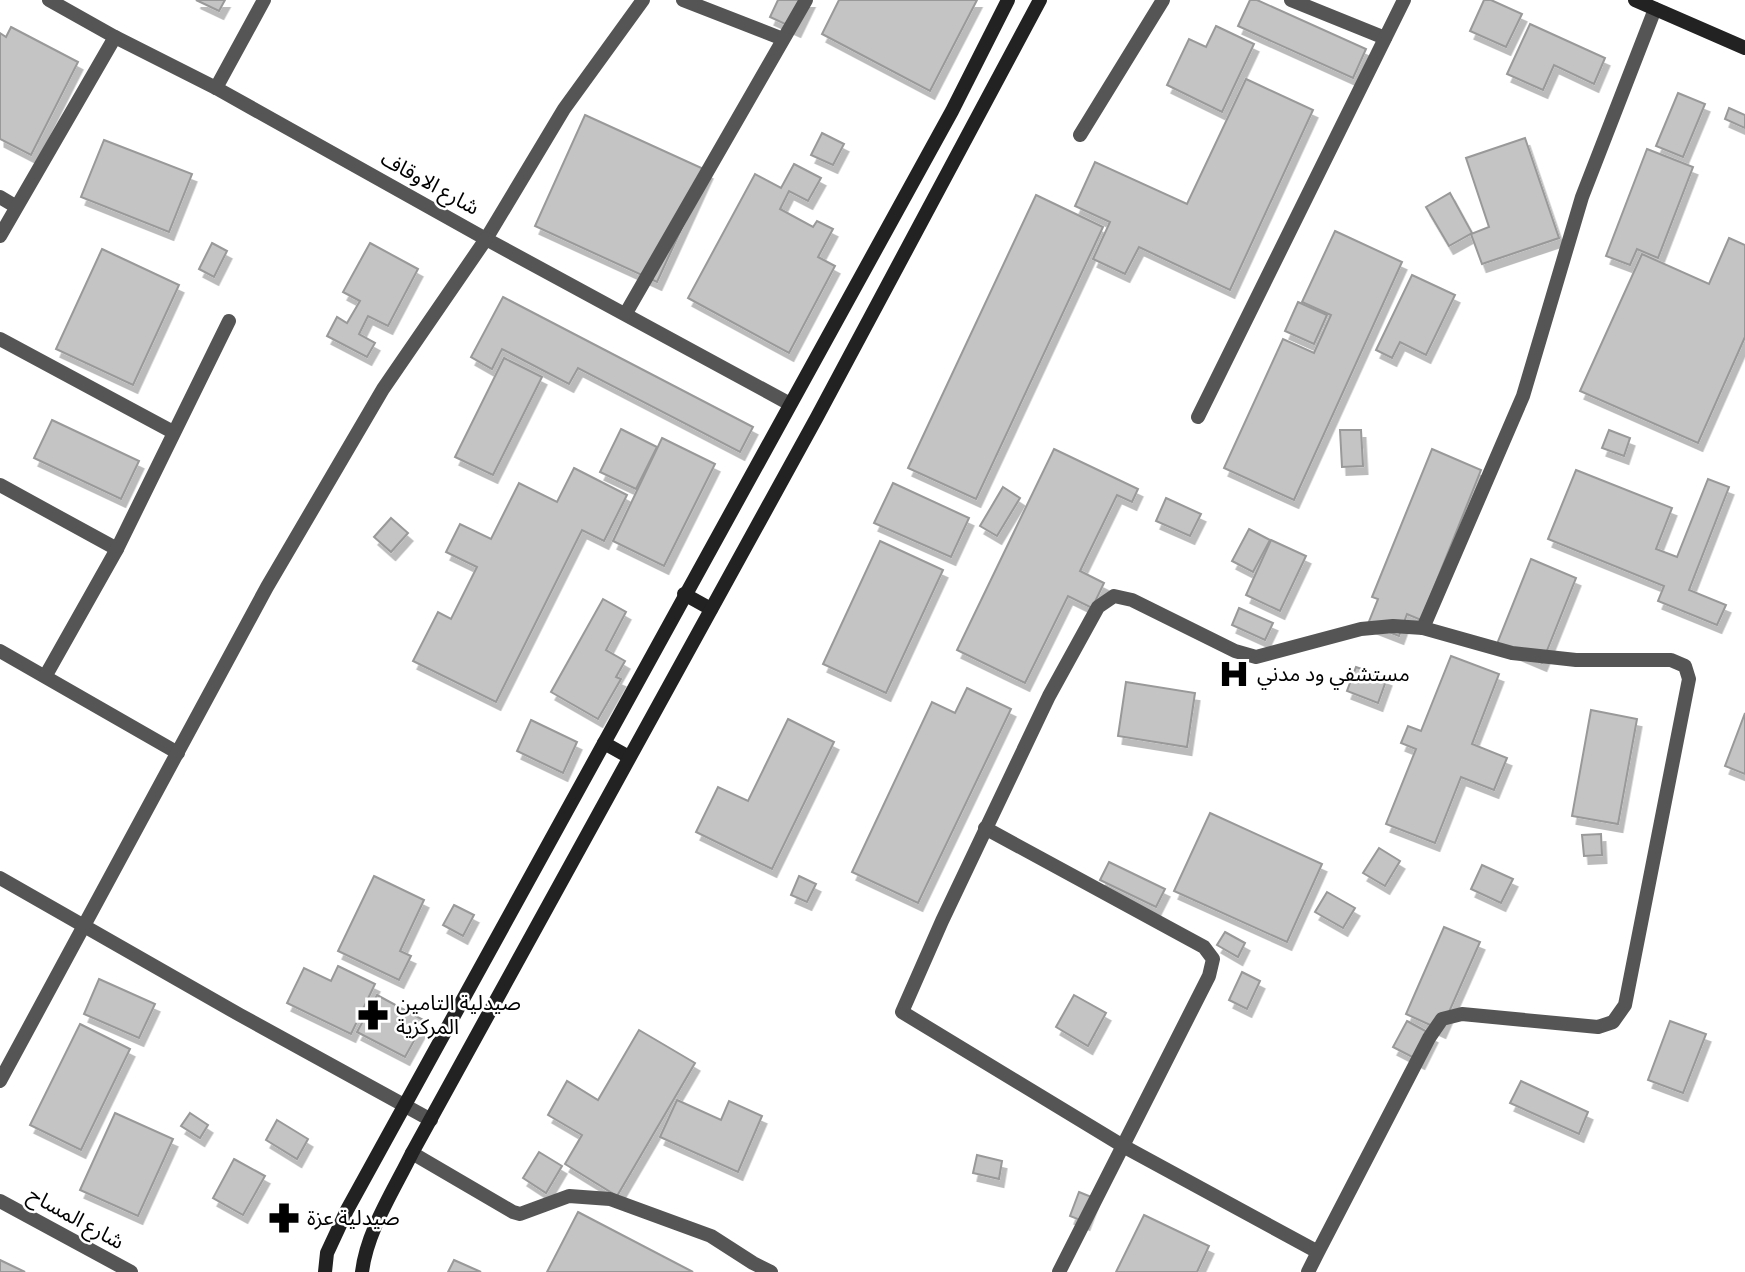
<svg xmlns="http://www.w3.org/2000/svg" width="1745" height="1272" viewBox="0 0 1745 1272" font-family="'Archivo Narrow','Noto Sans Arabic',sans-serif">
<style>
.building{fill:#c4c4c4;stroke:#999;stroke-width:2;filter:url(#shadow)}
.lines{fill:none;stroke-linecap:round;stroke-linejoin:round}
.lane{stroke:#555;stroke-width:14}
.street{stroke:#555;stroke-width:14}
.secondary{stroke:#222;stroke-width:14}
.labels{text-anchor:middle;stroke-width:5;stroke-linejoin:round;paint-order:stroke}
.street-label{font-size:21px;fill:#000;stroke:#fff}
.poi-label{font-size:21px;fill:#000;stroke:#fff;text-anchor:start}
</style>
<defs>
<filter id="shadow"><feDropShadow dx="4.5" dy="8" stdDeviation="0" flood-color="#0004"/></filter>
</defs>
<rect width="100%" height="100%" fill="#fff"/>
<g class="building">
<path d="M196 0H225L219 11Z"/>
<path d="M778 0H810L796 29 770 17Z"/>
<path d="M839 0H977L930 91 822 34Z"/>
<path d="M1250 0H1257L1366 49 1353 78 1238 26Z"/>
<path d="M1484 0H1491L1522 14 1506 47 1470 31Z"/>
<path d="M1530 24 1605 58 1594 84 1554 65 1543 90 1507 74Z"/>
<path d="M1216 26 1254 44 1222 112 1167 85 1189 39 1206 47Z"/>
<path d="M11 27 78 62 31 155 0 139V33L6 37Z"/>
<path d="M1246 79 1313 110 1230 290 1139 247 1125 274 1093 259 1110 222 1075 206 1095 162 1187 204Z"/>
<path d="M1678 93 1705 104 1683 157 1656 146Z"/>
<path d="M1729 108 1745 115V128L1725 119Z"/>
<path d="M585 115 708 171 657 282 535 226Z"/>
<path d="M822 133 844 144 833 165 811 155Z"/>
<path d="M1525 138 1559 238 1482 264 1471 234 1489 227 1466 158Z"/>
<path d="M104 140 192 174 169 232 81 197Z"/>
<path d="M1647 149 1693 167 1658 258 1637 249 1630 265 1606 256Z"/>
<path d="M794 164 821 178 808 201 789 191 780 209 813 227 817 221 833 229 818 257 835 266 789 353 688 298 755 174 781 188Z"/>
<path d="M1450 193 1472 233 1449 246 1426 207Z"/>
<path d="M1036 195 1103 227 976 499 908 468Z"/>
<path d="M1335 231 1402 262 1294 500 1224 468 1283 339 1314 353 1331 315 1302 302Z"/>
<path d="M1729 238 1745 245V337L1698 443 1580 391 1642 254 1709 284Z"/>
<path d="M212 243 227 251 214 277 199 269Z"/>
<path d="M370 243 418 269 388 326 368 316 359 334 375 343 367 357 327 336 337 317 347 323 360 301 343 292Z"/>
<path d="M102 249 179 285 133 385 56 349Z"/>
<path d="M1412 275 1455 295 1426 355 1400 342 1392 358 1376 350Z"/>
<path d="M503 297 753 427 740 452 578 368 569 384 502 349 492 369 471 357Z"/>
<path d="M1298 302 1327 315 1314 344 1285 331Z"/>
<path d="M504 358 542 377 493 475 455 457Z"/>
<path d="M52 420 139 461 121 499 34 458Z"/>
<path d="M621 429 657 447 636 489 600 472Z"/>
<path d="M1340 430H1361L1363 466 1342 467Z"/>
<path d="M1609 430 1630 438 1624 456 1602 448Z"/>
<path d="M662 438 715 464 664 566 613 541Z"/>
<path d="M1054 449 1138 489 1132 502 1117 495 1080 571 1104 583 1092 608 1068 596 1025 683 957 650Z"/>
<path d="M1432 449 1481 470 1421 620 1407 614 1399 636 1368 624 1378 599 1372 597Z"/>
<path d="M574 468 627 495 604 541 582 530 496 702 413 661 438 612 451 619 477 567 446 552 460 524 491 539 519 483 557 502Z"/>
<path d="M1576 470 1672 508 1656 549 1677 557 1708 479 1729 487 1689 590 1726 605 1717 625 1658 601 1664 586 1548 539Z"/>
<path d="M893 483 969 518 951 557 874 523Z"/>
<path d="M1003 487 1020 498 997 536 980 526Z"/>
<path d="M1166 498 1201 514 1190 536 1156 521Z"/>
<path d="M391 518 408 533 391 552 374 537Z"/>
<path d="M1249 529 1270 540 1253 572 1232 561Z"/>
<path d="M1271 540 1306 556 1280 611 1246 595Z"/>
<path d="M880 541 943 570 886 693 823 664Z"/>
<path d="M1531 559 1576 578 1542 663 1497 644Z"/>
<path d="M603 599 626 612 606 650 625 661 616 677 621 679 598 719 551 692Z"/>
<path d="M1239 608 1273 623 1265 640 1232 625Z"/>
<path d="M1451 656 1499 674 1472 744 1507 758 1494 790 1461 777 1435 843 1386 824 1416 749 1401 743 1408 726 1421 731Z"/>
<path d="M1356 667 1387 678 1378 703 1347 691Z"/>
<path d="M1126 682 1195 693 1187 747 1118 736Z"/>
<path d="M967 688 1011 709 918 903 852 872 932 702 955 713Z"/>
<path d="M1591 710 1637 719 1618 824 1572 816Z"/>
<path d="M1745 713V774L1725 766Z"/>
<path d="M788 719 834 742 772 869 696 832 718 787 748 801Z"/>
<path d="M531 720 577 742 563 773 517 751Z"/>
<path d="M1210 813 1322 864 1287 942 1174 891Z"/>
<path d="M1601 834 1602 855 1584 856 1582 835Z"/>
<path d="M1379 848 1400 861 1385 886 1363 873Z"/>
<path d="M1109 862 1165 889 1156 907 1100 880Z"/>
<path d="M1482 865 1513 879 1501 903 1471 889Z"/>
<path d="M374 876 424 900 400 951 411 956 399 980 338 951Z"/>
<path d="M799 876 816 884 807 902 791 895Z"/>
<path d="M1327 892 1355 908 1343 928 1315 912Z"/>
<path d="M454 905 474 915 463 936 443 925Z"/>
<path d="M1444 927 1480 942 1441 1030 1406 1014Z"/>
<path d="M1225 932 1245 943 1238 957 1217 945Z"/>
<path d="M338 966 375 984 351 1034 287 1003 304 968 331 981Z"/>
<path d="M1242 972 1260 981 1247 1009 1229 1000Z"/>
<path d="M99 979 155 1004 139 1038 84 1014Z"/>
<path d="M377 995 425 1021 405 1057 357 1032Z"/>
<path d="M1074 995 1106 1013 1088 1046 1056 1027Z"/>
<path d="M1407 1021 1433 1035 1420 1061 1393 1047Z"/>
<path d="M1670 1021 1706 1034 1683 1093 1648 1080Z"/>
<path d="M80 1024 130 1049 81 1150 30 1125Z"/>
<path d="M639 1030 695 1063 617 1196 565 1164 582 1135 548 1115 567 1081 598 1100Z"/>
<path d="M1521 1081 1588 1112 1579 1134 1510 1103Z"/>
<path d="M677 1100 721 1120 729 1101 762 1116 738 1172 660 1137Z"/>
<path d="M115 1113 173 1139 138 1216 80 1190Z"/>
<path d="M190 1113 208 1125 200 1138 181 1126Z"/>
<path d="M277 1120 308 1139 297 1159 266 1140Z"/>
<path d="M539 1152 562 1166 546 1193 523 1178Z"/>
<path d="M977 1155 1002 1161 999 1179 973 1173Z"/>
<path d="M234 1159 265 1176 243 1215 213 1198Z"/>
<path d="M1079 1192 1094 1198 1085 1222 1070 1216Z"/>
<path d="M578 1212 693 1272H547Z"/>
<path d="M1144 1215 1209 1246 1197 1272H1116Z"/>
<path d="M0 1260 25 1272H0Z"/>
<path d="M454 1260 481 1272H448Z"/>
</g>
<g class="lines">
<g class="lane">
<path d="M683 0 783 39"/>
<path d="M1291 0 1385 38"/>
<path d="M216 88 264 0"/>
<path d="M1080 135 1163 0"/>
<path d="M486 239 564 109 643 0"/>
<path d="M1198 417 1404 0"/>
<path d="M1423 628 1523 396 1582 197 1655 9"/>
<path d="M985 828 1204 947 1213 959 1209 976 1059 1272"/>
<path d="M412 1153 513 1212 520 1214 569 1196 610 1199 711 1236 753 1263 771 1272"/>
<path d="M1308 1272 1318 1252 1429 1038 1442 1019 1462 1014 1598 1027 1613 1022 1625 1005 1689 679 1685 666 1671 660H1576L1512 653 1423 628 1393 626 1361 629 1256 657 1235 651 1132 600 1114 596 1098 607 1049 696 942 921 902 1012 1123 1146 1318 1252"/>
</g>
<g class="street">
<path d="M49 0 115 37 216 88 486 239 790 404"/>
<path d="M0 197 15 206"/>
<path d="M0 236 115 37"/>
<path d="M626 313 806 0"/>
<path d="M0 339 173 432"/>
<path d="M0 485 117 549"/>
<path d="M0 651 178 753"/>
<path d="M46 675 117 549 229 321"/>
<path d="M0 878 240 1015 431 1120"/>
<path d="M0 1081 267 587 383 389 486 239"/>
<path d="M0 1201 131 1272"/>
</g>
<g class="secondary">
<path d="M1635 0 1745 48"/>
<path d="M684 594 711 609"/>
<path d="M604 743 629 757"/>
<path d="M325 1272 327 1253 347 1210 952 111 1008 0"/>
<path d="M362 1272C367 1231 394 1190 412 1153L817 417 1040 0"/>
</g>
</g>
<defs>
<g id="hospital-bare" transform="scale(2.415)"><path d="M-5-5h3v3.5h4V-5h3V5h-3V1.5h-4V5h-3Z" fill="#000" stroke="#fff" stroke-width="2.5" paint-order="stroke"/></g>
<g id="pharmacy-bare" transform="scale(2.415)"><path d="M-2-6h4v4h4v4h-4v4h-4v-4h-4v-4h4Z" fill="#000" stroke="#fff" stroke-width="2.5" paint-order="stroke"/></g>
</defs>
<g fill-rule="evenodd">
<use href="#hospital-bare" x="1234" y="674"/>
<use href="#pharmacy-bare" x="373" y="1015"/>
<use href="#pharmacy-bare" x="284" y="1218"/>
</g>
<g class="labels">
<g class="street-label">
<text transform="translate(430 183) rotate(29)" y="7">شارع الاوقاف</text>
<text transform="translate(76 1218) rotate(29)" y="7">شارع المساح</text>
</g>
<g class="poi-label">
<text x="1257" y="681">مستشفي ود مدني</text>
<text x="396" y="1010">صيدلية التامين<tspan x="396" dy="24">المركزية</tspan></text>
<text x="307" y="1225">صيدلية عزة</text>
</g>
</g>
</svg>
